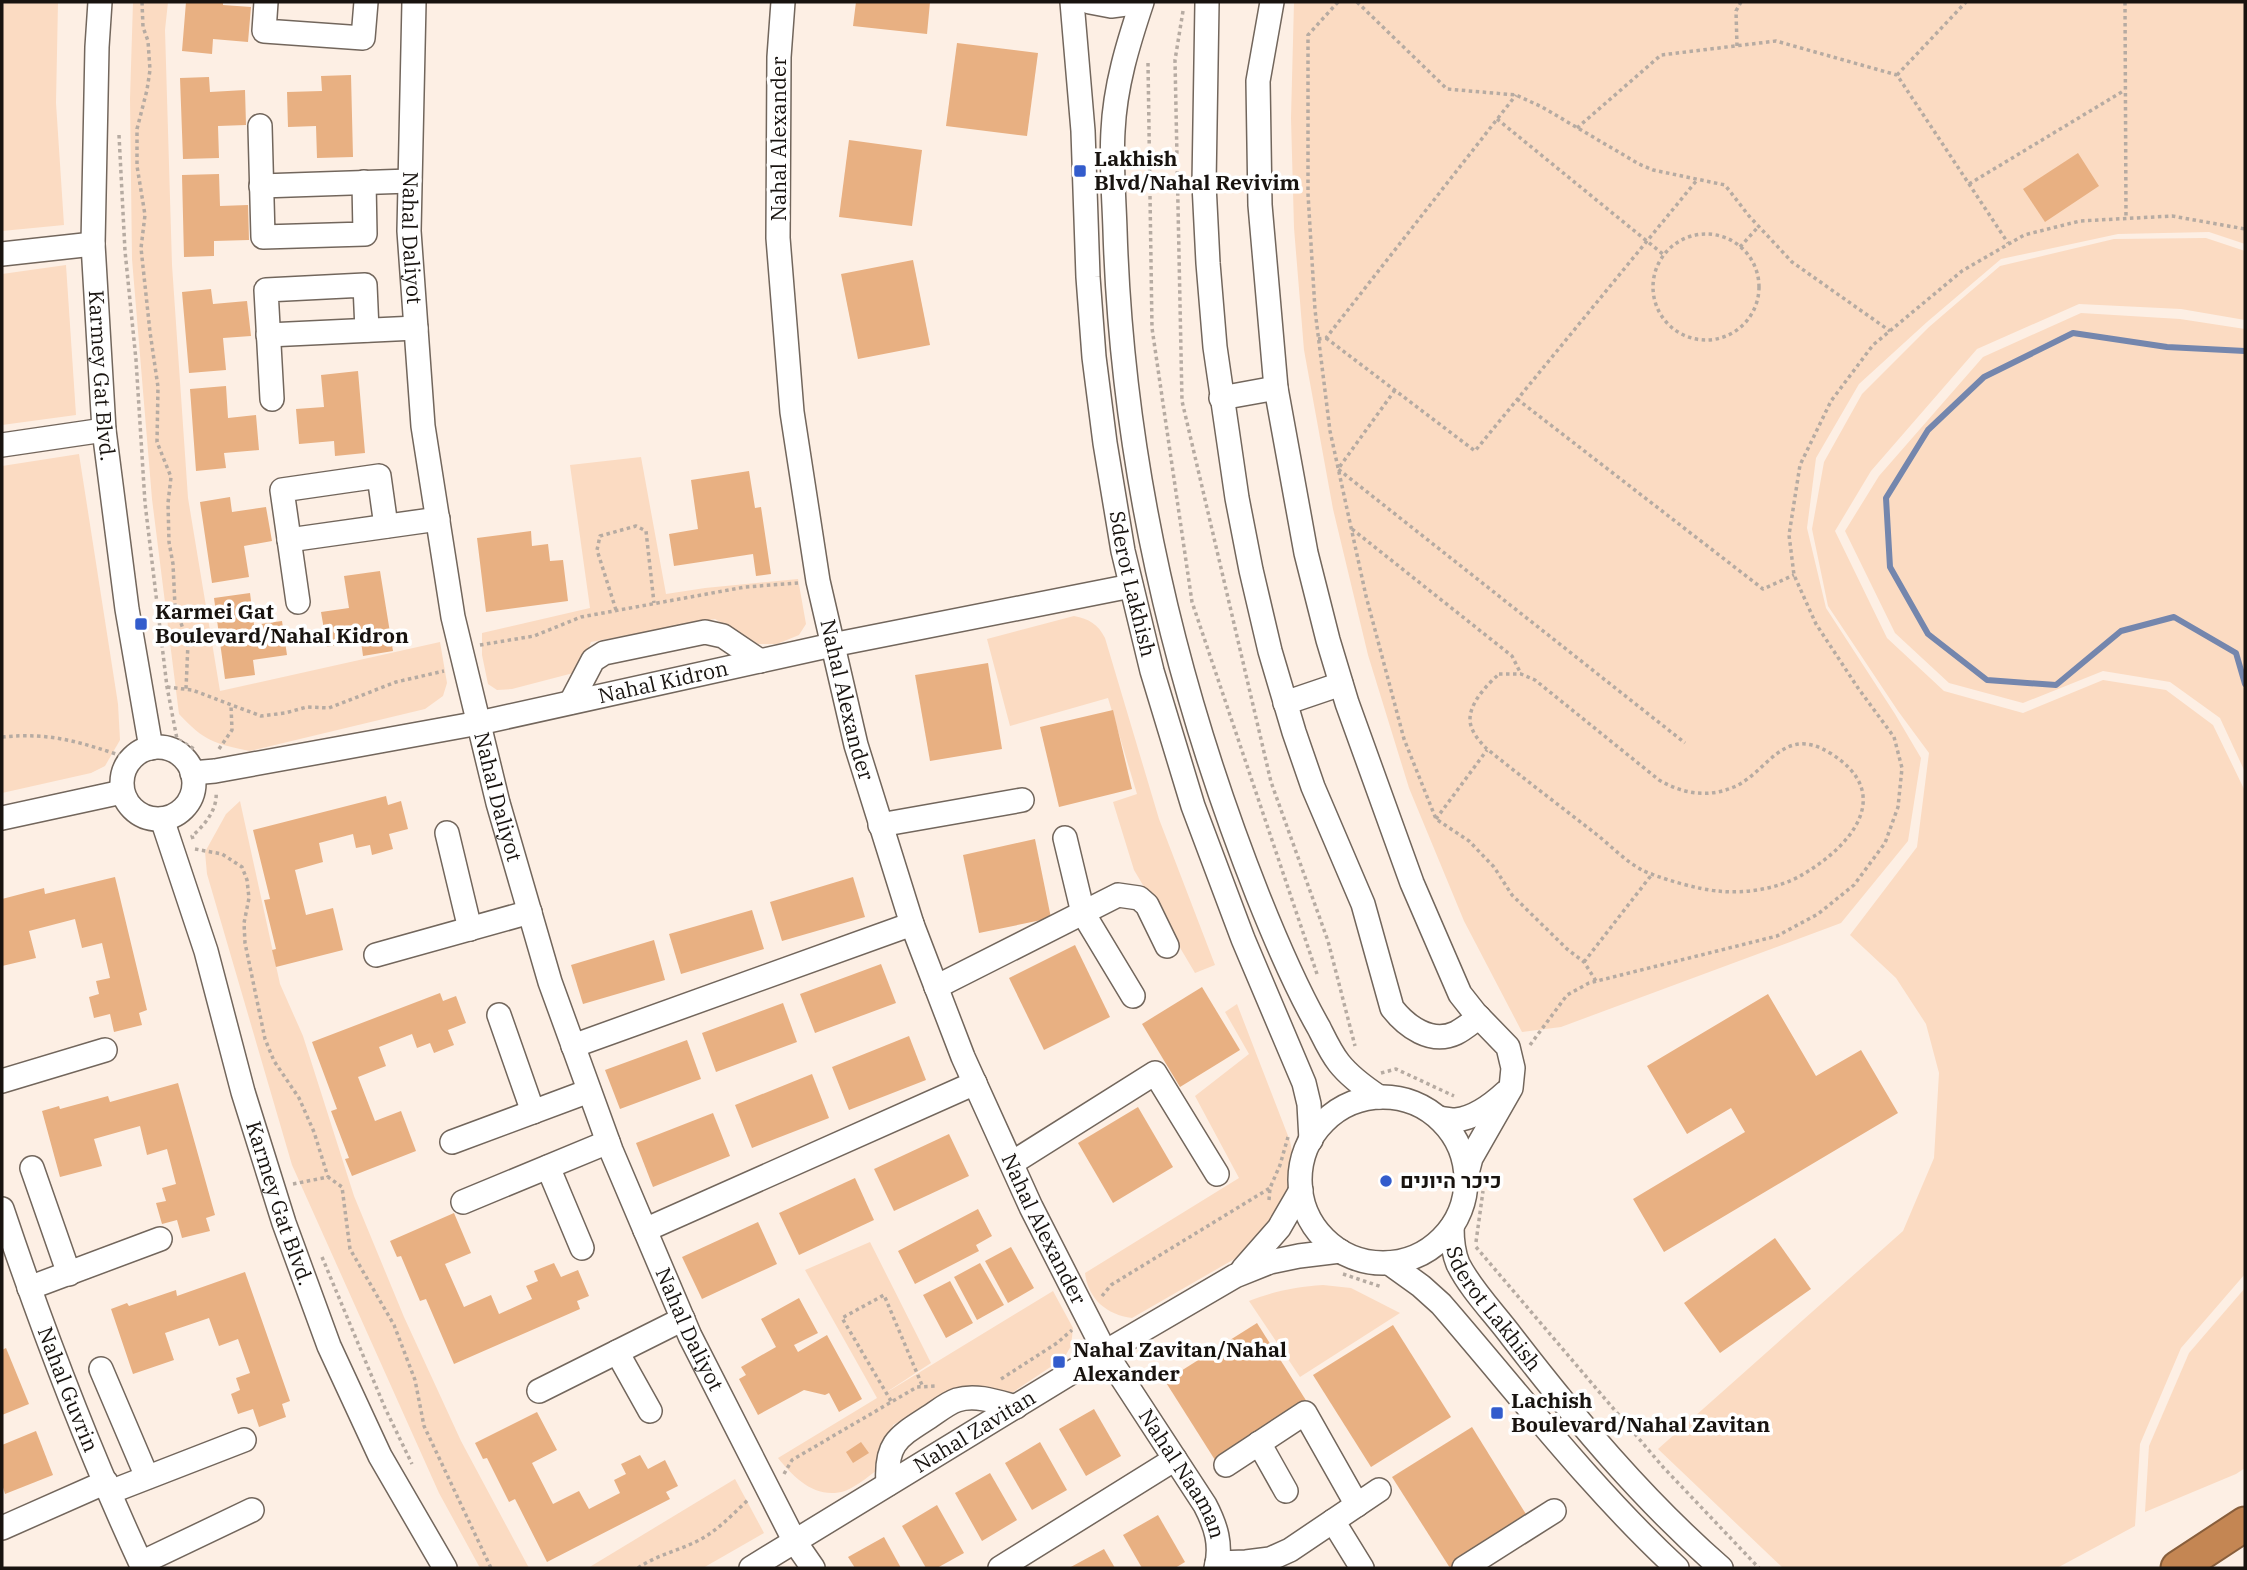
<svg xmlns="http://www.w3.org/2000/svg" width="2247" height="1570" viewBox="0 0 2247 1570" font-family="'IBM Plex Serif',Heebo,serif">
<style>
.green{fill:#fbdbc2}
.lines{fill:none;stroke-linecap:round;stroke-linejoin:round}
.stream{stroke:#7486ad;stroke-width:6}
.building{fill:#e8b082}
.minor-casing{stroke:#72665c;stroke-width:26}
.highway-casing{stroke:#885e3b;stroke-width:37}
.path{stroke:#b6aba2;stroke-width:3.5;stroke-dasharray:3.5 3.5;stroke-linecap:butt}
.minor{stroke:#fff;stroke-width:23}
.highway{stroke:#c48653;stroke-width:33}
.poi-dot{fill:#335ccc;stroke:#fff;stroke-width:2.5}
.labels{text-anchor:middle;stroke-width:7;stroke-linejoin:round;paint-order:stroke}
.street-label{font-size:21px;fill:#18130f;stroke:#fff}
.poi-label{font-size:21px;font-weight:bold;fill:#18130f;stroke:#fff;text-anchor:start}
</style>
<rect width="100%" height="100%" fill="#fdefe4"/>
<g class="green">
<path d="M2 2H58L56 103 64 225 2 231Z"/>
<path d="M133 2H168L165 30 172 265 188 498 220 691 440 642 447 683 443 696 425 709 250 751C215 744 204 741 179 714L152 499 132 259 130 99Z"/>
<path d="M1294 2H2245V244L2209 232 2118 234 2001 259 1927 322 1859 384 1816 458 1807 528 1826 608 1895 714 1921 758 1908 841 1841 923 1561 1027 1522 1032 1464 921 1409 788 1368 655 1333 509 1304 350 1294 228 1291 118Z"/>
<path d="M2206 238 2245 251V320L2181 309 2079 304 1977 349 1871 471 1835 531 1887 638 1944 691 2023 713 2103 680 2166 690 2213 725 2245 791V1274L2181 1348 2140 1444 2135 1526 2057 1568H1783L1658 1449 1903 1231 1934 1158 1939 1073 1926 1024 1896 978 1850 935 1917 847 1929 753 1898 711 1828 606 1812 529 1824 462 1862 394 1929 327 2000 266 2114 239Z"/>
<path d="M66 265 76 415 2 425V274Z"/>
<path d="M2081 313 2180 319 2245 329V772L2220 718 2170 682 2103 671 2023 703 1949 683 1895 633 1845 531 1879 476 1983 357Z"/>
<path d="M79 454 118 704 120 740 105 766 91 773 2 793V466Z"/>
<path d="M641 457 666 594 705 588 798 579 806 624 799 635 777 644H758L715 619 591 642 581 671 512 689 497 690 488 684 482 655V633L590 608 570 465Z"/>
<path d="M1074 616C1089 619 1098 624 1105 638L1159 819 1215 965 1195 973 1134 870 1113 802 1137 794 1108 698 1010 726 987 639Z"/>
<path d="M240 801 280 984 303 1036 354 1196 404 1317 461 1441 529 1568H480L439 1493 292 1165 207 874 205 852 226 814Z"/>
<path d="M1237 1004 1290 1141 1294 1162 1285 1199 1266 1233 1243 1254 1132 1318C1107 1315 1088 1299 1085 1273L1239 1178 1195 1096 1249 1054 1225 1012Z"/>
<path d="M870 1242 931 1363 879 1397 1053 1291 1073 1328 1071 1346 1064 1358 1013 1392 952 1391 893 1425 883 1466C871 1474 858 1486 845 1491 816 1500 794 1478 778 1458L877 1398 805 1270Z"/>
<path d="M1323 1285 1351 1288 1400 1313 1300 1377 1249 1301C1274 1291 1296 1287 1323 1285Z"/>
<path d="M2245 1288V1468L2236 1474 2145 1512 2149 1446 2189 1353Z"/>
<path d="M735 1479 764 1533 703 1568H588Z"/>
</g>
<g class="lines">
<path class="stream" d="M2245 351 2167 347 2073 333 1984 377 1928 430 1886 498 1890 567 1928 634 1987 680 2056 685 2121 631 2174 617 2236 653 2245 684"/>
</g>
<g class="building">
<path d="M186 2H223V5L251 7 248 42 213 39 212 54 182 51Z"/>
<path d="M856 2H930L927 34 853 26Z"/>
<path d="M957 43 1038 53 1027 136 946 126Z"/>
<path d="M351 75 353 157 317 158 316 126 288 127 287 92 322 91 321 76Z"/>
<path d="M209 77 210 92 245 90 246 125 218 126 219 158 183 159 180 78Z"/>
<path d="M849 140 922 150 912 226 839 217Z"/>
<path d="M2078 153 2099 186 2045 222 2023 189Z"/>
<path d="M219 174 220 206 248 205 249 240 214 241V256L184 257 182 175Z"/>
<path d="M913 260 930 345 858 359 841 274Z"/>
<path d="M211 289 213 304 247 301 251 336 223 338 226 370 189 373 182 292Z"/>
<path d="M358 371 365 453 335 456 334 441 299 444 296 409 324 407 321 375Z"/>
<path d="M226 386 228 418 256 415 259 450 224 453 226 468 196 471 190 389Z"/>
<path d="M749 471 755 508 761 507 771 574 756 576 753 554 674 566 669 534 698 529 691 480Z"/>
<path d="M230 497 232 512 266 507 272 541 244 546 249 577 212 583 200 502Z"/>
<path d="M531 531 532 546 548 544 550 561 563 560 568 601 486 612 477 538Z"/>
<path d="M380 571 393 651 363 656 361 641 327 647 321 612 349 608 344 576Z"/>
<path d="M250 593 254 625 282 621 287 655 253 660 255 675 225 679 214 598Z"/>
<path d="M988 663 1002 749 930 761 915 675Z"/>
<path d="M1113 710 1132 789 1059 807 1040 727Z"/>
<path d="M386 796 388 805 401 801 408 829 389 834 393 849 372 855 370 845 356 848 353 834 319 843 323 862 295 870 306 915 333 908 343 950 276 967 272 950 276 949 264 900 270 899 253 830Z"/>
<path d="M1035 839 1051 918 979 933 963 855Z"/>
<path d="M115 877 147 1010 139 1013 142 1025 114 1032 110 1014 94 1018 89 997 99 994 96 981 110 978 102 943 82 948 75 919 29 931 36 958 2 966V899L44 888 45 894Z"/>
<path d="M853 877 865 917 782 941 770 902Z"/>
<path d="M752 910 764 949 681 974 669 934Z"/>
<path d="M654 940 665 980 583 1004 571 965Z"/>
<path d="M1075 945 1110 1017 1044 1050 1009 978Z"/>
<path d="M881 964 896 1003 815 1033 800 994Z"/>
<path d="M1202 987 1240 1050 1180 1087 1142 1024Z"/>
<path d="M440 993 443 1001 456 996 466 1023 448 1030 454 1045 434 1053 430 1043 417 1048 412 1034 379 1047 386 1066 358 1077 375 1121 401 1111 416 1151 352 1176 345 1159 349 1158 331 1111 337 1109 312 1042Z"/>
<path d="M1768 994 1816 1076 1861 1050 1898 1113 1664 1252 1633 1199 1745 1132 1731 1108 1687 1134 1647 1066Z"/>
<path d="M783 1003 797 1042 716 1072 702 1033Z"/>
<path d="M909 1036 926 1080 849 1110 832 1067Z"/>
<path d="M687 1040 701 1079 620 1109 605 1070Z"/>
<path d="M812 1074 829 1118 752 1148 735 1105Z"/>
<path d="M178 1083 215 1215 206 1218 210 1231 182 1238 177 1220 162 1224 156 1203 166 1201 162 1188 176 1184 167 1149 147 1155 140 1126 94 1139 102 1166 60 1177 42 1111 59 1106 60 1109 108 1096 110 1102Z"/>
<path d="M1138 1107 1173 1167 1113 1203 1078 1143Z"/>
<path d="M713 1113 730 1156 653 1187 636 1143Z"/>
<path d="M949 1134 969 1176 894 1211 874 1169Z"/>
<path d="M855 1178 874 1220 799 1255 779 1213Z"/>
<path d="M978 1209 992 1236 976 1245 979 1251 915 1284 898 1251Z"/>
<path d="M454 1213 471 1253 445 1264 464 1307 491 1295 499 1314 532 1299 526 1286 538 1281 534 1271 554 1263 561 1277 578 1270 589 1296 577 1301 580 1309 454 1364 426 1299 420 1301 401 1256 397 1257 390 1241Z"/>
<path d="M758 1222 777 1264 702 1299 682 1257Z"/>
<path d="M1775 1238 1811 1289 1720 1353 1684 1303Z"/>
<path d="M1011 1247 1034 1288 1008 1303 985 1261Z"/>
<path d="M980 1263 1004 1305 977 1320 954 1277Z"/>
<path d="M245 1272 290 1401 282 1404 286 1417 259 1427 253 1409 238 1414 231 1394 240 1390 236 1378 250 1373 238 1339 219 1346 209 1318 165 1333 174 1360 133 1374 111 1309 127 1303 129 1306 176 1290 177 1296Z"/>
<path d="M950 1281 973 1323 946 1338 923 1295Z"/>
<path d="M799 1298 818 1333 794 1345 798 1352 827 1335 862 1399 839 1412 829 1393 825 1395 804 1390 758 1415 739 1379 746 1375 741 1367 776 1347 761 1319Z"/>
<path d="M1257 1323 1307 1402 1215 1460 1165 1381Z"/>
<path d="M1393 1325 1451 1417 1371 1467 1313 1375Z"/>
<path d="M6 1348 29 1404 2 1415V1350Z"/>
<path d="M1094 1409 1121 1456 1086 1476 1059 1429Z"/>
<path d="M537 1412 557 1450 532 1463 553 1504 579 1491 589 1509 620 1493 614 1480 626 1474 621 1464 640 1455 648 1469 665 1460 678 1486 666 1492 670 1499 547 1562 515 1499 509 1502 487 1458 483 1459 475 1443Z"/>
<path d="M1472 1427 1529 1519 1450 1568 1392 1477Z"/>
<path d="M36 1431 53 1475 5 1494 2 1484V1445Z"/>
<path d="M861 1442 869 1453 853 1463 846 1452Z"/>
<path d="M1040 1442 1067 1490 1032 1510 1005 1463Z"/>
<path d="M990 1473 1017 1520 982 1541 955 1493Z"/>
<path d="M937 1505 964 1553 937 1568H926L902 1526Z"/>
<path d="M1158 1515 1185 1562 1175 1568H1142L1123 1535Z"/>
<path d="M884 1537 901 1568H855L848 1557Z"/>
<path d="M1104 1549 1115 1568H1069Z"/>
</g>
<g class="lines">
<g class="minor-casing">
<g id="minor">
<path id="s1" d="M100 2 97 47 93 244 104 430 127 609 151 748"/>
<path d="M266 2 264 31 363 38 366 2"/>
<path id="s2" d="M414 2 409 231 423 426 453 617 498 803 550 982 611 1150 690 1336 795 1542 813 1568"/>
<path id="s3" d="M783 2 779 57 778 238 792 412 818 581 856 745 912 924 963 1057 1031 1207 1105 1352 1205 1505C1216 1526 1222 1545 1216 1568"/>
<path id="s4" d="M1072 2 1083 131 1088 277 1094 357 1105 443 1123 551 1152 671 1193 806 1243 939 1304 1083 1309 1104 1311 1140"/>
<path d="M1090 2 1111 6 1141 2"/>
<path d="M1142 2C1128 44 1115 86 1113 131 1111 164 1114 198 1115 230 1122 459 1174 684 1258 896 1276 941 1295 986 1319 1028 1325 1040 1331 1053 1339 1063 1350 1077 1364 1087 1379 1097"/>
<path d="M1272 2 1258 81 1260 205 1276 388 1306 553 1328 640 1347 703 1412 883 1460 994 1475 1013 1508 1047 1513 1068 1511 1088 1471 1158 1466 1177"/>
<path d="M1207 3 1204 184 1208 263 1215 347 1237 498 1251 570 1270 651 1294 732 1313 787 1363 904 1392 1008C1406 1026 1431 1045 1456 1033 1464 1029 1472 1022 1479 1017"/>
<path d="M260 126 263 237 365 234 364 182"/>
<path d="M261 186 410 181"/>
<path d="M2 254 93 244"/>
<path d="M268 335 416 328"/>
<path d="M1221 398 1276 388"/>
<path d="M272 399 266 290 365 285 367 330"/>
<path d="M2 445 104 430"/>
<path d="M289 540 438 519"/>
<path d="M298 602 282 490 379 476 386 526"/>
<path d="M571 702 593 660 604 653 705 632 723 636 760 661"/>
<path d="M1285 703 1341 684"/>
<circle cx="158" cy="783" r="36"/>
<path id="s5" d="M192 773 215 771 479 723 832 645 1131 586"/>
<path d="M2 818 122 792"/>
<path id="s6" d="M162 819 206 951 243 1092 284 1223 329 1346 380 1456 445 1568"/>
<path d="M880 825 1022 800"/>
<path d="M447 833 470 929"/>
<path d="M1065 838 1083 913 1133 996"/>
<path d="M376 955 530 912"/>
<path d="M936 987 1118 895 1139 898 1147 905 1167 946"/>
<path d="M499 1015 533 1112"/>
<path d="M573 1046 912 924"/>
<path d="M2 1081 105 1050"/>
<circle cx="1383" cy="1180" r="83"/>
<path d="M1439 1118C1444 1119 1451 1120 1456 1120 1474 1118 1493 1104 1506 1092"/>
<path d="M452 1142 589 1091"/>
<path d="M1012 1163 1155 1073 1217 1174"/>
<path d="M548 1167 582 1248"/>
<path d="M32 1168 69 1274"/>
<path d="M463 1202 608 1142"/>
<path id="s7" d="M2 1209C43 1331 89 1452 143 1568"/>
<path id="s8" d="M1452 1227C1452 1240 1453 1252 1458 1264 1471 1290 1495 1314 1512 1337 1576 1420 1643 1500 1721 1568"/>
<path d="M645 1230 975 1083"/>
<path d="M1389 1263 1421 1286 1441 1304C1519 1394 1590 1487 1677 1568"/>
<path d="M1243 1269 1279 1228 1301 1190"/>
<path d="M29 1288 160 1239"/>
<path d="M617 1352 650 1411"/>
<path d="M101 1369 147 1477"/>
<path d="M539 1391 683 1319"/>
<path d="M1259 1443 1286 1491"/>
<path d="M1226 1465 1305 1413 1357 1505"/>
<path d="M888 1484C885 1443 898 1437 929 1417 938 1411 948 1403 957 1400 976 1394 998 1402 1016 1407"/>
<path d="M110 1492 244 1440"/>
<path d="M1333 1521 1362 1568"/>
<path d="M2 1528 106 1482"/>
<path d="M141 1563 252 1510"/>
<path d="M1217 1563 1246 1562 1270 1559 1290 1550 1379 1490"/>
<path id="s9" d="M751 1568 1105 1352 1235 1276 1270 1262 1299 1256 1340 1251"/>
<path d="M1000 1568 1175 1459"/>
<path d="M1464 1568 1554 1511"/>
</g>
</g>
<g class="highway-casing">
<path id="highway" d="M2178 1568 2245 1524"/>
</g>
<g class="path">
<path d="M142 2 143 27 148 41 150 70 147 90 137 129V166L145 215 141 248 150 332 158 387 157 442 171 477 168 503 169 542 173 564 175 606 188 643 186 689"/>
<path d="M1338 2 1308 35V194L1315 310 1330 431 1366 596 1404 739 1436 819 1469 841 1494 867 1512 895 1567 949 1584 962 1596 981"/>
<path d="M1357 2 1447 89 1516 95 1542 107 1639 164 1653 170 1725 185 1749 216 1792 262 1890 331"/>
<path d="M2125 2 2126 218"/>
<path d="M1183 11 1175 60 1182 401 1271 782 1328 941 1355 1046"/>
<path d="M1737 46 1736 11 1741 2"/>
<path d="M1148 63 1152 328 1192 602 1317 974"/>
<path d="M1897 75 1966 2"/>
<path d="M1497 119 1664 255"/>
<path d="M1577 128 1661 55 1776 41 1897 75 2008 243"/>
<path d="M119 135 125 251 136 360 145 503 167 687 177 739 196 750"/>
<path d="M1969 184 2125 90"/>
<circle cx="1706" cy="287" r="53"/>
<path d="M1740 247 1759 226"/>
<path d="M1326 338 1475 451 1697 180"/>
<path d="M1318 339 1326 338 1516 95"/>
<path d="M1395 390 1338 469 1685 743"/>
<path d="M1517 399 1763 589 1794 575"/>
<path d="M1352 529 1512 656 1521 674"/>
<path d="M616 610 597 550 600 536 636 526 646 531 654 603"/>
<path d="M480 645 534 636 581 617 745 587 798 583"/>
<path d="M1499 674H1521L1535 680 1659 780C1683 794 1708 798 1734 787 1768 772 1783 724 1830 753 1897 794 1850 848 1800 876 1777 889 1744 894 1718 891 1700 890 1658 878 1642 870 1625 861 1610 845 1596 834 1560 806 1523 778 1487 749 1480 742 1471 732 1470 721 1469 703 1487 685 1499 674Z"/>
<path d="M167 687 192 690 261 716 285 713 307 707 329 708 396 682 444 671"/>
<path d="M2 737C53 732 83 743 131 759"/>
<path d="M219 749 232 730 231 706"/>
<path d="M1436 819 1487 750"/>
<path d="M193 839 192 836C204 826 218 809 216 792"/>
<path d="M195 849 222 854 242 867 247 880 249 898 244 923 245 943 265 1039 274 1061 299 1098 314 1132 328 1177"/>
<path d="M1584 962 1653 873"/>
<path d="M1530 1045 1567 995 1589 983 1777 936 1818 914 1854 885 1885 843 1898 807 1902 768 1894 737 1858 688 1816 624 1794 575 1789 535 1800 465 1831 401 1873 345 1962 271 2024 235 2080 221 2172 216 2245 229"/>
<path d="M1381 1073 1396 1069 1454 1096"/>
<path d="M293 1184 328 1177 342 1187 350 1249 394 1325 415 1380 424 1426 491 1568"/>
<path d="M1269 1200 1270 1188 1280 1165 1288 1137"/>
<path d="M1476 1242 1483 1191"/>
<path d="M1476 1247 1663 1467 1759 1568"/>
<path d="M322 1257 385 1408 412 1464"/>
<path d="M1343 1274 1382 1287"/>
<path d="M1102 1296 1111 1285 1270 1188"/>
<path d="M1001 1379 1057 1343 1072 1330"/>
<path d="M891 1401 842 1318 884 1295 922 1385"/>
<path d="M784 1474 792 1460 917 1387 937 1386"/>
<path d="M638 1568C658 1554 682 1550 703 1538 720 1528 734 1513 749 1499"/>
</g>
<use href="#minor" class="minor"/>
<use href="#highway" class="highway"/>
</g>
<g class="poi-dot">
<rect x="1073" y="164" width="14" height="14" rx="3.5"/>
<rect x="134" y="617" width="14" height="14" rx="3.5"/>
<circle cx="1386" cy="1181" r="7"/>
<rect x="1052" y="1355" width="14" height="14" rx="3.5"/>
<rect x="1490" y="1406" width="14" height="14" rx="3.5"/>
</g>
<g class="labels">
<g class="street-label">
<text transform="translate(779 139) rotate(-90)" y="7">Nahal Alexander</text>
<text dy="7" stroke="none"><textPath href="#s2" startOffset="236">Nahal Daliyot</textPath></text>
<text dy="7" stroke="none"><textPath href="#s1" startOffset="374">Karmey Gat Blvd.</textPath></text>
<text dy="7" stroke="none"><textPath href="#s4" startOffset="586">Sderot Lakhish</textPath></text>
<text dy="7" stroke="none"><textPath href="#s5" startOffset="480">Nahal Kidron</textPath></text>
<text dy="7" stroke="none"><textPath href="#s3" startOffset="704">Nahal Alexander</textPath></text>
<text dy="7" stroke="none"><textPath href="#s2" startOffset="803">Nahal Daliyot</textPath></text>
<text dy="7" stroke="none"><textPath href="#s6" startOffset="402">Karmey Gat Blvd.</textPath></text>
<text dy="7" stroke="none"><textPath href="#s3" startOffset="1270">Nahal Alexander</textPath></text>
<text dy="7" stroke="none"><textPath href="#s8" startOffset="94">Sderot Lakhish</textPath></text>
<text dy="7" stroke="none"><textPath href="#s2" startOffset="1370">Nahal Daliyot</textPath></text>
<text dy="7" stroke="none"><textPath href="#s7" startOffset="192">Nahal Guvrin</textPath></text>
<text dy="7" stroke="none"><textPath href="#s9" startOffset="262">Nahal Zavitan</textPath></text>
<text dy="7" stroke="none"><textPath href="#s3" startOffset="1552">Nahal Naaman</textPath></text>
</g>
<g class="poi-label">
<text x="1094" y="166">Lakhish<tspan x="1094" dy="24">Blvd/Nahal Revivim</tspan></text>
<text x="155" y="619">Karmei Gat<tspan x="155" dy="24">Boulevard/Nahal Kidron</tspan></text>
<text x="1400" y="1188">כיכר היונים</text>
<text x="1073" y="1357">Nahal Zavitan/Nahal<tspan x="1073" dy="24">Alexander</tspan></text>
<text x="1511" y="1408">Lachish<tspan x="1511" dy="24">Boulevard/Nahal Zavitan</tspan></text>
</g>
</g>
<rect width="2247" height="1570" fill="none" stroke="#18130f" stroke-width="7"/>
</svg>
